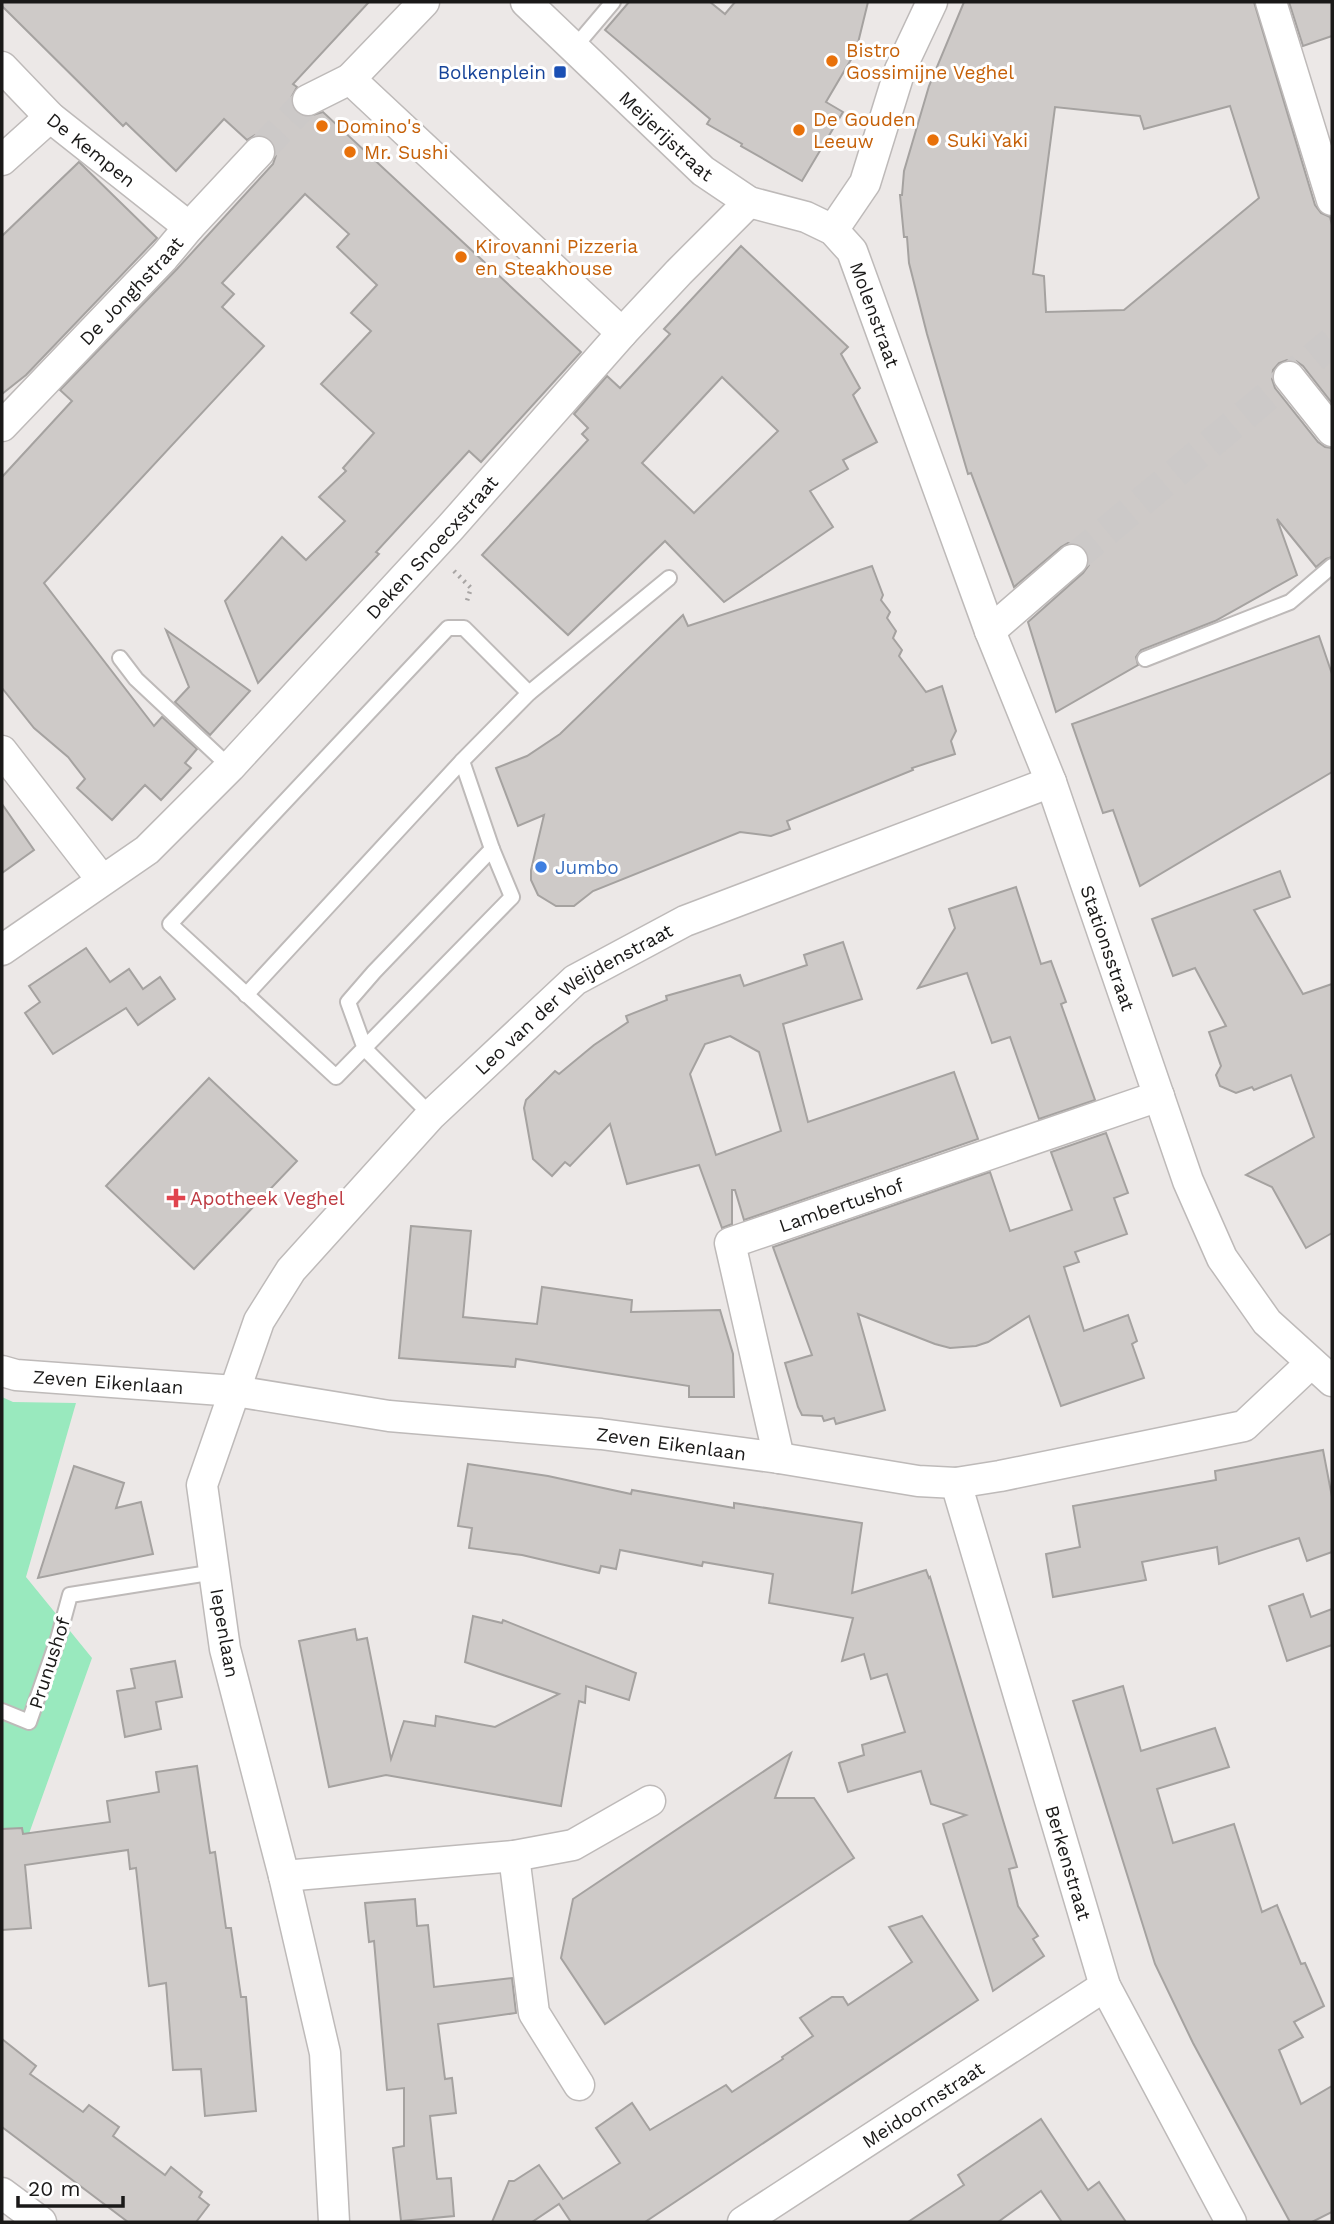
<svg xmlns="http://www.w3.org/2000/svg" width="1334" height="2224" viewBox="0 0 1334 2224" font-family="'Work Sans',sans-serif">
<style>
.green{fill:#99e9be}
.building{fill:#cecac8;stroke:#a5a2a0;stroke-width:2;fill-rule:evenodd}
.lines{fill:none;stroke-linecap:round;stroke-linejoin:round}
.street-tunnel{stroke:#ccc9c8;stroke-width:30;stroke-dasharray:30 15;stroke-linecap:butt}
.lane-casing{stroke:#bebab9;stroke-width:18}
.street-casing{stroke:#bebab9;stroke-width:33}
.path{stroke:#a8a5a4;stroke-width:4.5;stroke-dasharray:2 5;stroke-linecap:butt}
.lane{stroke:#fff;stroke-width:14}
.street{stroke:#fff;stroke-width:30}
.food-dot{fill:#e8710a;stroke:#fff;stroke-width:2.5}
.transit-dot{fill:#1a4fb4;stroke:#fff;stroke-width:2.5}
.shop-dot{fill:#3f7fe0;stroke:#fff;stroke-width:2.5}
.health-dot{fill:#e0444e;stroke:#fff;stroke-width:2.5}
.labels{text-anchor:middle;stroke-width:6;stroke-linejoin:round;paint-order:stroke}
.food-label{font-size:19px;fill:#c56008;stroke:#fff;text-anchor:start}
.transit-label{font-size:19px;fill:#164399;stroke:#fff;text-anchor:end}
.street-label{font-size:19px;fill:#1a1918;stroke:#fff}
.shop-label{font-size:19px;fill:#366cbe;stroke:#fff;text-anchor:start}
.health-label{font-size:19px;fill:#be3a42;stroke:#fff;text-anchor:start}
</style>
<rect width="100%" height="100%" fill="#ece8e7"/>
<path class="green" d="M2 1397 13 1402 76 1403 26 1577 92 1658 2 1909Z"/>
<g class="building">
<path d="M2 2H369L293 84 297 87 291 98 293 108 299 115 306 117 323 112 581 352 481 462 469 451 376 552 379 554 258 683 225 601 282 537 306 560 345 521 319 497 346 471 343 468 374 433 321 384 371 331 351 313 377 285 337 247 349 234 305 194 222 283 234 294 222 307 264 346 44 583 154 726 162 717 197 749 185 763 191 768 161 800 145 785 112 820 77 788 85 779 68 757 34 728 2 688V477L72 401 60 390 177 269 273 164 276 155V148L271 140 264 135H255L247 140 224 119 176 171 126 123 123 126 2 6Z"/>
<path d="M629 2H710L725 14 735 2H868L856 51 826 102 843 112 802 181 741 146 742 144 707 124 710 119 605 30Z"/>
<path d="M964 2H1254L1315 205 1321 213 1330 217 1332 225V403L1303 366 1296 361 1287 360 1279 363 1273 370 1272 379 1275 388 1318 442 1325 447 1332 448V557L1326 559 1316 567 1277 519 1297 575 1215 621 1141 650 1136 657 1138 665 1056 712 1028 622 1083 573 1089 565V556L1085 548 1078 544 1068 543 1061 547 1014 587 971 473 968 474 927 334 909 263 907 237H904L900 195H902L904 171 929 86ZM1230 106 1259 198 1124 310 1046 312 1044 276 1033 274 1055 107 1140 116 1144 129Z"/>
<path d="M1289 2H1332V36L1303 46Z"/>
<path d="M79 162 157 238 26 375 2 394V236Z"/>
<path d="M741 246 848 347 841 354 860 388 853 395 877 442 843 460 848 469 810 491 833 527 724 602 665 541 568 635 482 555 588 440 582 434 588 428 574 414 607 376 620 388 670 334 664 329ZM722 377 778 431 694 513 642 463Z"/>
<path d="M872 566 883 595 881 600 890 612 887 618 896 631 893 638 902 650 899 656 926 692 942 686 956 731 951 741 955 754 912 768 913 770 787 821 790 829 771 836 740 832 593 891 574 906H556L538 895 531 880V870L544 815 518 826 496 768 527 756 560 734 683 615 688 626Z"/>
<path d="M166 630 250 691 210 735 175 702 189 687Z"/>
<path d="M1319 636 1332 674V772L1140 886 1113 810 1103 813 1072 724Z"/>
<path d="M2 804 34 850 2 873Z"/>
<path d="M1280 871 1290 897 1254 910 1303 994 1332 984V1233L1306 1248 1272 1187 1246 1175 1314 1137 1291 1075 1254 1090 1252 1087 1236 1093 1220 1086 1216 1075 1221 1066 1209 1032 1226 1026 1195 968 1173 976 1152 919Z"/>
<path d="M1016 887 1041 964 1051 961 1066 1002 1061 1004 1095 1100 1039 1119 1010 1037 992 1043 967 973 918 988 955 928 949 909Z"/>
<path d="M843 942 862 999 783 1024 808 1122 954 1072 978 1139 744 1220 735 1190H732V1224L722 1228 699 1165 627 1184 610 1124 570 1166 565 1162 552 1176 533 1159 524 1108 526 1100 555 1071 559 1074 594 1045 628 1022 626 1016 667 1000 666 996 740 975 744 986 807 965 804 955ZM730 1036 759 1052 781 1131 716 1155 690 1074 705 1044Z"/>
<path d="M86 948 110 982 129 969 143 989 160 977 175 999 138 1025 126 1008 53 1054 25 1013 40 1002 29 986Z"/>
<path d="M209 1078 297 1161 194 1269 106 1186Z"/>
<path d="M1106 1133 1128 1193 1114 1198 1127 1234 1075 1252 1079 1262 1064 1267 1084 1331 1128 1315 1137 1341 1132 1344 1144 1378 1061 1406 1029 1316 988 1342 976 1346 950 1348 935 1344 858 1314 885 1410 836 1424 834 1418 824 1421 822 1416 802 1415 798 1407 785 1363 812 1355 773 1247 990 1172 1010 1231 1072 1210 1051 1152Z"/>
<path d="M411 1226 471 1231 463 1317 537 1324 542 1287 632 1300 631 1312 720 1310 733 1354 734 1397H689V1386L516 1359 515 1367 399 1358Z"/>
<path d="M1323 1450 1332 1497V1552L1307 1561 1299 1538 1219 1564 1217 1547 1142 1562 1146 1580 1053 1597 1046 1554 1080 1547 1073 1506 1216 1480 1215 1471Z"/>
<path d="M468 1464 548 1476 631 1494 632 1490 734 1508V1503L862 1523 852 1593 926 1570 929 1578 930 1577 1017 1867 1009 1869 1018 1906 1038 1936 1033 1939 1044 1956 993 1991 943 1824 966 1815 931 1804 921 1771 848 1792 839 1763 864 1755 862 1745 905 1732 887 1674 871 1679 864 1654 842 1661 853 1618 769 1603 773 1574 703 1562 702 1566 620 1550 616 1569 601 1566 599 1573 522 1555 469 1548 472 1528 458 1526Z"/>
<path d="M74 1466 124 1483 116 1508 141 1502 153 1554 38 1578Z"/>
<path d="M1303 1594 1311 1617 1332 1609V1645L1287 1661 1269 1606Z"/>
<path d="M473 1616 502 1623 503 1620 636 1673 629 1700 586 1686 585 1703 579 1701 561 1806 386 1775 329 1787 299 1641 355 1629 357 1640 367 1638 391 1759 404 1721 435 1726 436 1716 495 1727 559 1694 465 1662Z"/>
<path d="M175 1661 182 1697 156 1702 161 1729 125 1737 117 1691 135 1688 131 1669Z"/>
<path d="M1123 1686 1141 1751 1215 1728 1229 1767 1157 1789 1173 1843 1234 1824 1262 1912 1277 1905 1301 1964 1305 1963 1324 2006 1294 2022 1303 2037 1279 2050 1301 2104 1332 2086V2212L1312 2222H1290L1193 2043 1155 1964 1073 1701Z"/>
<path d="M791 1753 775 1798H814L854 1858 605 2024 561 1958 573 1899Z"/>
<path d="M197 1766 210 1853 215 1852 226 1928H231L241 1997H246L256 2111 205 2116 201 2069 173 2070 166 1983 149 1986 136 1868 130 1869 128 1850 25 1865 31 1928 2 1930V1829L22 1828 23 1834 110 1822 107 1801 159 1792 156 1772Z"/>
<path d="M415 1899 417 1926 428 1925 434 1987 512 1978 516 2013 438 2024 445 2079 452 2078 456 2113 430 2116 437 2179 451 2178 454 2216 401 2221 393 2148 404 2146V2088L387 2090 374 1941 369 1942 365 1903Z"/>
<path d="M922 1916 978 2000 645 2222H571L559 2204 532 2222H492L509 2181H514L539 2165 563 2199 620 2163 596 2128 632 2103 650 2130 726 2085 732 2092 783 2059 782 2057 813 2036 800 2018 832 1997H843L848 2005 912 1962 889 1927Z"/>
<path d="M2 2039 36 2066 30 2074 83 2112 89 2105 119 2127 113 2136 165 2175 171 2167 202 2192 199 2197 209 2205 196 2222H128L2 2127Z"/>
<path d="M1041 2119 1088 2190 1099 2182 1126 2222H1062L1041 2191 998 2222H908L964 2185 958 2175Z"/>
</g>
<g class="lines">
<g class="street-tunnel">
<path d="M259 152 308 100"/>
<path d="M1072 560 1332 342"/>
</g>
<g class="lane-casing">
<g id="lane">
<path d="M574 48 613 2"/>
<path d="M120 658 136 679 230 767"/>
<path d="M1145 659 1290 602 1332 566"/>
<path d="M492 849 462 761 529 693 669 578"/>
<path d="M246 995 462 761"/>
<path d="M431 1115 365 1049 348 1002 374 972 492 849 512 897 336 1077 170 924 448 628H464L529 693"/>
<path d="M2 1711 29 1722 58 1639 70 1595 215 1572"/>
</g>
</g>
<g class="street-casing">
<g id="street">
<path d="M424 2 350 79 622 333"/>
<path id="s1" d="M526 2 703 171 749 202 806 217 833 230 852 251 990 631 1051 782 1188 1181 1222 1258 1267 1322 1332 1381"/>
<path d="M1271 2 1332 200"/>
<path id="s2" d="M2 67 50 117 189 227"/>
<path d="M308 100 350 79"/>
<path d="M2 160 50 117"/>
<path d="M833 230 865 183 900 70 932 2"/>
<path d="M1289 377 1332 431"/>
<path id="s3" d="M2 426 164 257 189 227 259 152"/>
<path d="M990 631 1072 560"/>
<path d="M2 751 102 880"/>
<path id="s4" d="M2 950 147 850 230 767 450 528 622 333 679 272 749 202"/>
<path id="s5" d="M2 1371 16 1375 235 1391 389 1416 601 1434 779 1458 918 1481 956 1483 1000 1476 1244 1426 1311 1363"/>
<path id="s6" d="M779 1458 730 1243 1159 1096"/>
<path id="s7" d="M956 1483 1105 1986 1231 2222"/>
<path d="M514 1856 534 2013 579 2085"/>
<path d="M284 1876 514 1856 573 1845 650 1801"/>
<path d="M2 2193 41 2222"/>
<path id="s8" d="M334 2222 325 2053 284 1876 225 1649 202 1485 259 1321 291 1270 431 1115 575 980 685 921 1051 782"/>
<path id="s9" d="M743 2222 1105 1986"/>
</g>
</g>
<path class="path" d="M454 571 471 588 466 604"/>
<use href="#lane" class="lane"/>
<use href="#street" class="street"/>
</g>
<g class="food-dot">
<circle cx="832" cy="61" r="7"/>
<circle cx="322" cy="126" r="7"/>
<circle cx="799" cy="130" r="7"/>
<circle cx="933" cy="140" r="7"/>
<circle cx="350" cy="152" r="7"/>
<circle cx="461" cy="257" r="7"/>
</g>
<rect class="transit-dot" x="553" y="65" width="14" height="14" rx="3.5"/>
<circle class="shop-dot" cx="541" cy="867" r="7"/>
<path class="health-dot" d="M172.5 1187.5h7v7h7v7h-7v7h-7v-7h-7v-7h7z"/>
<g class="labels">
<g class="food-label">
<text x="846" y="57">Bistro<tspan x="846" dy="22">Gossimijne Veghel</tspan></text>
<text x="813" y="126">De Gouden<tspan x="813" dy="22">Leeuw</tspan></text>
<text x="336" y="133">Domino's</text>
<text x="947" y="147">Suki Yaki</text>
<text x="364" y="159">Mr. Sushi</text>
<text x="475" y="253">Kirovanni Pizzeria<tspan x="475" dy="22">en Steakhouse</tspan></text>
</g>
<g class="transit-label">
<text x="546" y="79">Bolkenplein</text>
</g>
<g class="street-label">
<text dy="7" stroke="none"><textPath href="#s1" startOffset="194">Meijerijstraat</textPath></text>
<text dy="7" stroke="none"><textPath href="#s2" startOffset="122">De Kempen</textPath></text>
<text dy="7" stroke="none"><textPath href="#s3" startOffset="187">De Jonghstraat</textPath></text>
<text dy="7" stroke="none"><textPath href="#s1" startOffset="485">Molenstraat</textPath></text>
<text dy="7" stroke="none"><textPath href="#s4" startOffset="592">Deken Snoecxstraat</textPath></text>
<text dy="7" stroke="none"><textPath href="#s1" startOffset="1160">Stationsstraat</textPath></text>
<text dy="7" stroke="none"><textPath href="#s8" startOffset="1379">Leo van der Weijdenstraat</textPath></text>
<text dy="7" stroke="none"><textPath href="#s6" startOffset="338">Lambertushof</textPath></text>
<text dy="7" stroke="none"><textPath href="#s5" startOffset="107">Zeven Eikenlaan</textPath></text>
<text dy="7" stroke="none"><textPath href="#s5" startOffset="674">Zeven Eikenlaan</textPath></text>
<text transform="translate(225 1633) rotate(80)" y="7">Iepenlaan</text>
<text transform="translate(49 1663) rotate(-72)" y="7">Prunushof</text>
<text dy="7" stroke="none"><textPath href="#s7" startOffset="396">Berkenstraat</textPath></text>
<text dy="7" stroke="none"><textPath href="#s9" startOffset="215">Meidoornstraat</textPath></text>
</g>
<g class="shop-label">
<text x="555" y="874">Jumbo</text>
</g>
<g class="health-label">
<text x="190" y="1205">Apotheek Veghel</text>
</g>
</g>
<rect width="1334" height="2224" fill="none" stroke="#1a1918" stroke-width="7"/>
<path d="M18 2196v10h105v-10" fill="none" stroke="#1a1918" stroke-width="3.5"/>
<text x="28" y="2196" font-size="21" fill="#1a1918" stroke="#ffffff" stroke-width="5" paint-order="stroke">20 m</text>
</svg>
